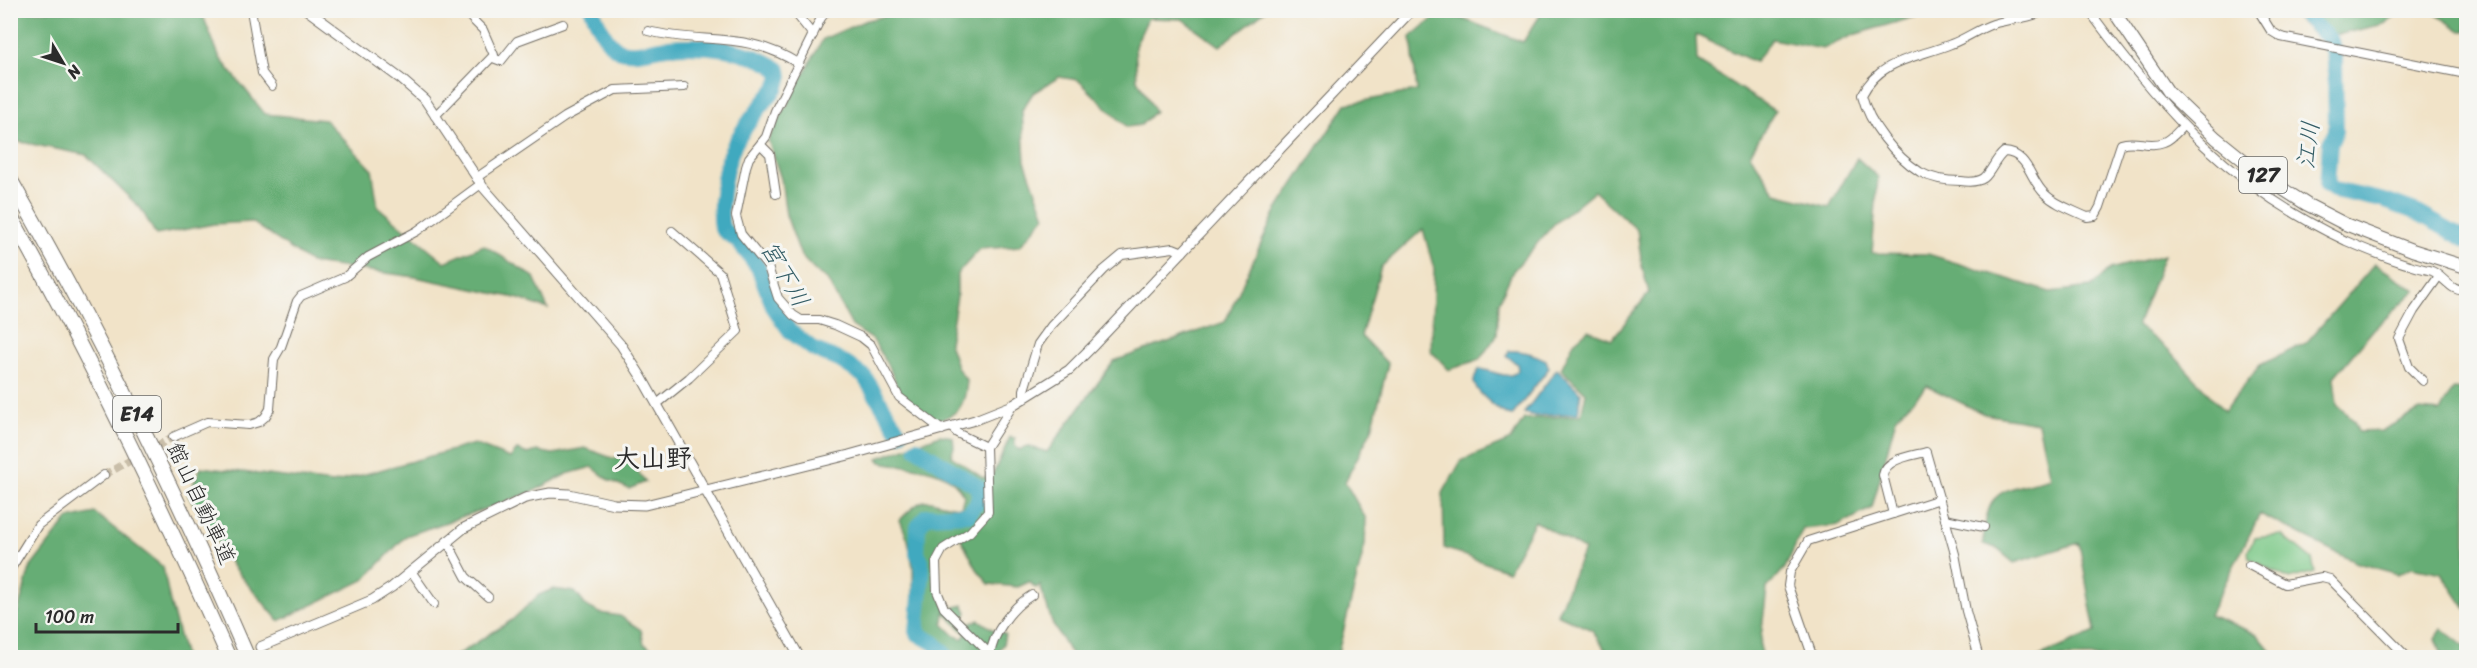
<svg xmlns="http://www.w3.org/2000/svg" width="2477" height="668" viewBox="0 0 2477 668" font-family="Sriracha,'Klee One',sans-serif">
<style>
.green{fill:#7dc988;stroke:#547a5a;stroke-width:1.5}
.forest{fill:#66ad74;stroke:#486c50;stroke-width:1.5;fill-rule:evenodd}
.water{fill:#3fa9bf;stroke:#356a75;stroke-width:1.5}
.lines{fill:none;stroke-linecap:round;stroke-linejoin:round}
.river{stroke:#3fa9bf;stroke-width:16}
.minor-tunnel{stroke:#c9bea9;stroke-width:8;stroke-dasharray:8 4;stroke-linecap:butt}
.minor-casing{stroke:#706b62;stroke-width:10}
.tertiary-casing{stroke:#706b62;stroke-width:11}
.trunk-casing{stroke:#706b62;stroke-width:14}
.motorway-casing{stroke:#706b62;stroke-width:16}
.minor{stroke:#fff;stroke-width:8}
.tertiary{stroke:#fff;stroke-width:9}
.trunk{stroke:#fff;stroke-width:12}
.motorway{stroke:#fff;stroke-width:14}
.labels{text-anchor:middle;stroke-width:6;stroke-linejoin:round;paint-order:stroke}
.shield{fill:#f6f6f2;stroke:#686867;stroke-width:1.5}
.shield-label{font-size:21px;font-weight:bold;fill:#2b2b2b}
.street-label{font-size:22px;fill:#2b2b2b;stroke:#f6f6f2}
.water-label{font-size:24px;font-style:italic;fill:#335d66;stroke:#f6f6f2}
.quarter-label{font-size:26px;font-weight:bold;fill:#2b2b2b;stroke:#f6f6f2}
</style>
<rect width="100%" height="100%" fill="#f6f6f2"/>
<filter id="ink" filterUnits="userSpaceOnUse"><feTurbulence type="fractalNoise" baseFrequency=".0167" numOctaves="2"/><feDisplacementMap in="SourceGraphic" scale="12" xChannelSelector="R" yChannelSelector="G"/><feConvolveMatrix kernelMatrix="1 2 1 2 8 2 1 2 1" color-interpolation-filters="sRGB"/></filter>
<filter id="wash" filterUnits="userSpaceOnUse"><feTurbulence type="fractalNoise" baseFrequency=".008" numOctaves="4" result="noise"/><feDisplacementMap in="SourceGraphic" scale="24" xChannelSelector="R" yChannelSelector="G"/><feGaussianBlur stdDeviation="1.35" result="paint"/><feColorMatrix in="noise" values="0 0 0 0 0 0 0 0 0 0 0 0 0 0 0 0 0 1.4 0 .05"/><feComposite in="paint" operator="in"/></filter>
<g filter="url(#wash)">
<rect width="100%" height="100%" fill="#f1e3c8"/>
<path class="green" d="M2282 535 2312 560 2315 572 2289 579 2249 558 2248 551 2254 538Z"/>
<g class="forest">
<path d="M910 10 1265 11 1220 46 1182 19 1148 18 1135 46 1137 79 1155 111 1141 125 1127 127 1078 80 1059 77 1033 93 1022 110 1025 161 1045 216 1020 246 980 249 957 274V296L949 343 958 369 967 381C965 405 960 414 937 421L910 404 898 391 894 377 873 340 852 326 826 278 816 272 801 256 786 215 781 179 768 140 823 39 864 21Z"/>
<path d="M11 11H201L220 58 265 114 325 120 372 169 378 207 445 262 484 245 534 277 548 309 516 298 415 277 311 263 252 222 214 224 156 235 141 209 86 155 16 141 11 129Z"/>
<path d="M1442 11 1523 42 1543 11H1935L1853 35 1823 49 1772 39 1755 62 1696 35 1697 61 1775 111 1750 154 1776 193 1829 207 1857 158 1878 177 1872 253 1928 254 2050 292 2091 287 2110 269 2164 255 2137 326 2169 350 2224 411 2260 365 2306 343 2375 264 2416 290 2374 329 2334 377 2337 405 2354 421 2358 432 2381 431 2420 410 2440 412 2453 389 2466 390V609L2442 573 2412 567 2398 574 2355 562 2260 514 2209 615 2257 634 2276 657H2038L2095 632 2079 543 2014 563 1996 548 1983 544C1987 486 2000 492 2050 478L2038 423 1984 414 1927 386 1896 418 1872 508 1840 525 1803 529 1785 568 1767 588 1760 646 1763 657H1610L1592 630 1557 614 1584 550 1535 521 1508 571 1444 548 1443 493 1461 461 1511 440 1524 419 1581 415 1586 393 1561 369 1574 342 1588 330 1612 339 1649 293 1642 266 1637 230 1594 191 1554 224 1513 271 1499 302 1497 335 1480 359 1449 370 1431 351 1434 269 1423 229 1381 267 1361 336 1388 364 1372 429 1345 482 1366 519 1365 545 1337 657H1073L1053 625 1040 585 1036 588 1029 582 1018 587 989 584 977 569 959 535C952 538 943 542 939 548 926 566 940 592 947 609L963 605 967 612 964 619 971 623 979 620 994 630 1005 634 1003 645 993 657H942L926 646 920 637 915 625 913 604V567L908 540 900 520C930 488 926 505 961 507L964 496C948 464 911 469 881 462L878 458 940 435 953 437 954 447 951 456 983 478 992 476 1010 437 1015 438V445L1019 450 1027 446 1047 452 1114 361 1225 322 1275 213 1346 104 1417 91 1411 37ZM944 612 966 634 962 639 954 635 943 624Z"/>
<path d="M2289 11H2402L2384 24 2341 34H2313Z"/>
<path d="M2431 11H2466V31H2461Z"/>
<path d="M474 444 510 458 517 450 528 454 537 451 553 454 585 448 612 458 626 457 646 482 629 489 609 480 592 467 567 474 534 491 502 503 406 536 364 580 279 621 233 567 188 495 201 467 333 483Z"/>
<path d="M95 513 163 567 170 602 185 657H11V621L18 611 30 568 68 519Z"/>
<path d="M553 589 575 592 586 606 600 613 620 616 641 630 644 644 665 657H454L512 620 539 595Z"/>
<path d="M2442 629 2464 646 2466 644V657H2443L2436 638Z"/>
</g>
<g class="water">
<path d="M1509 351C1522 350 1534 354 1546 360L1549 368 1512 416C1503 415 1475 392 1474 382 1474 377 1477 372 1480 369 1492 370 1510 382 1518 370L1517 364 1506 355Z"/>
<path d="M1557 369 1581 393 1578 413 1535 416 1524 413Z"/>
</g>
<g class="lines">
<g class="river">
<path d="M592 10C598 23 605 41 617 49 631 57 653 48 668 47 704 44 749 48 779 70L780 78 776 88C763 103 739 133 732 150 724 172 718 205 722 229L738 241 758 267 774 308 790 331 813 349 841 361 864 376 900 434"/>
<path d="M2299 10 2331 41 2335 60 2336 131 2330 143 2327 185 2334 190 2385 201 2418 213 2466 240"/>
<path d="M917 448 978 487 979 500 969 514 926 516 918 527 917 553 921 560 922 574 917 633 934 643 948 658"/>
</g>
</g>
</g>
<g filter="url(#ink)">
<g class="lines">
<path class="minor-tunnel" d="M104 475 173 437"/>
<g class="minor-casing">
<g id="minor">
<path d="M251 10 262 73 272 86"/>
<path d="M793 10 813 35"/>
<path d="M827 10 821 18 775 111 766 137 749 158 746 167 736 216 741 234 768 267 778 298 793 315 801 320H819L835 325 861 337 871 345 899 397 942 430"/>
<path d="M2046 10C2027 20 2012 18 1993 24 1978 29 1965 39 1951 44 1917 58 1880 59 1862 95 1869 124 1895 156 1920 172 1932 179 1948 181 1961 181 1968 182 1978 182 1984 178 1992 171 1995 159 2004 152 2029 153 2030 181 2045 194 2056 205 2073 210 2087 217L2095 216 2100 207 2121 144C2135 139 2150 148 2164 142 2171 140 2178 131 2183 126"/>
<path d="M2085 10 2093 16C2167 116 2232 187 2346 241 2367 250 2388 259 2410 265 2417 268 2425 269 2432 271 2444 276 2453 295 2466 289"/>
<path d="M2258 10 2271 31 2281 37 2466 74"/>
<path d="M648 31C704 45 745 30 799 64"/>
<path d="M493 58 501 61 517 41 563 24"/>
<path d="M435 116 494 55 483 30 463 10"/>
<path d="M761 145 770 154 776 194"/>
<path d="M476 178 565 117 615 90 684 87"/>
<path d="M2423 381 2409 367 2399 339 2414 311 2439 276"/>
<path d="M1024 399V390L1038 344 1051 326 1104 270 1122 255 1173 248 1183 252"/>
<path d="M657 404 689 378 738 331 720 273 672 231"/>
<path d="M951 427 957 433 986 447"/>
<path d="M173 437 207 422 249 425 259 422 265 417 270 409 274 359 281 347 297 301 301 296 345 277 368 257 417 231 481 184"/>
<path d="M1893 514 1883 475C1886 458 1912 456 1926 452L1955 554 1966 611 1979 658"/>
<path d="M1945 519 1984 527"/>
<path d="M447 541 466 577 488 597"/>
<path d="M2249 565 2285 584 2322 577 2330 579 2408 658"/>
<path d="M10 570 38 525 104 475"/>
<path d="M411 571 434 604"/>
<path d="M990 654 944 608 937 591 936 562 943 549 970 532 988 512 986 447 1013 405"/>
<path d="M990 656C993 632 1012 607 1032 595"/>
<path d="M1813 658 1788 586 1790 572 1808 541 1940 499"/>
</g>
</g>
<g class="tertiary-casing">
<g id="tertiary">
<path d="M307 10 401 79 425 100 483 187 621 345 642 378 800 658"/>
<path d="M260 647 372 600 392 587 464 528 525 498 550 493 569 494 614 504 645 505 849 455 975 420 1013 405 1069 370 1094 345 1412 10"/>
</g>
</g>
<g class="trunk-casing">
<path id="trunk" d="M2113 10 2168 92 2216 138 2267 179 2306 204 2345 224 2412 250 2466 267"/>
</g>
<g class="motorway-casing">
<g id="motorway">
<path d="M10 179C99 334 177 494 248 658"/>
<path d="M10 215C91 359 162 507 229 658"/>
</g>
</g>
<use href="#minor" class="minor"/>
<use href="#tertiary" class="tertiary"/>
<use href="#trunk" class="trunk"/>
<use href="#motorway" class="motorway"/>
</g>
</g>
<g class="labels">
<g class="shield">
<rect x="2239" y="157" width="48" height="36" rx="4.5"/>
<rect x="113" y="396" width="48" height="36" rx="4.5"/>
</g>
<g class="shield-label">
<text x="2263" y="182">127</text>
<text x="137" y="421">E14</text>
</g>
<g class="street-label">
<text transform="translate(202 503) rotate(65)" y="8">館山自動車道</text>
</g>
<g class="water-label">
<text transform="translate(2308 145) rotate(-83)" y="8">江川</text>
<text transform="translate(785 274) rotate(60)" y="8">宮下川</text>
</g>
<g class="quarter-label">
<text x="653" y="467">大山野</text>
</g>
</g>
<rect width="2477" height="668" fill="none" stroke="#f6f6f2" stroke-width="36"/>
<g transform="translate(63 63) rotate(129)" stroke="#f6f6f2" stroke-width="4.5" paint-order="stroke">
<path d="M0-4.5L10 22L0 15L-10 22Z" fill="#2b2b2b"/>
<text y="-9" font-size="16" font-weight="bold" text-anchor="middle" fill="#2b2b2b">N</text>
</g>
<path d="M36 623v9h142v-9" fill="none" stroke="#2b2b2b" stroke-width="3"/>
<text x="45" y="623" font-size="18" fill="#2b2b2b" stroke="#f6f6f2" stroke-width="4.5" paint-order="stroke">100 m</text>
</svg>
